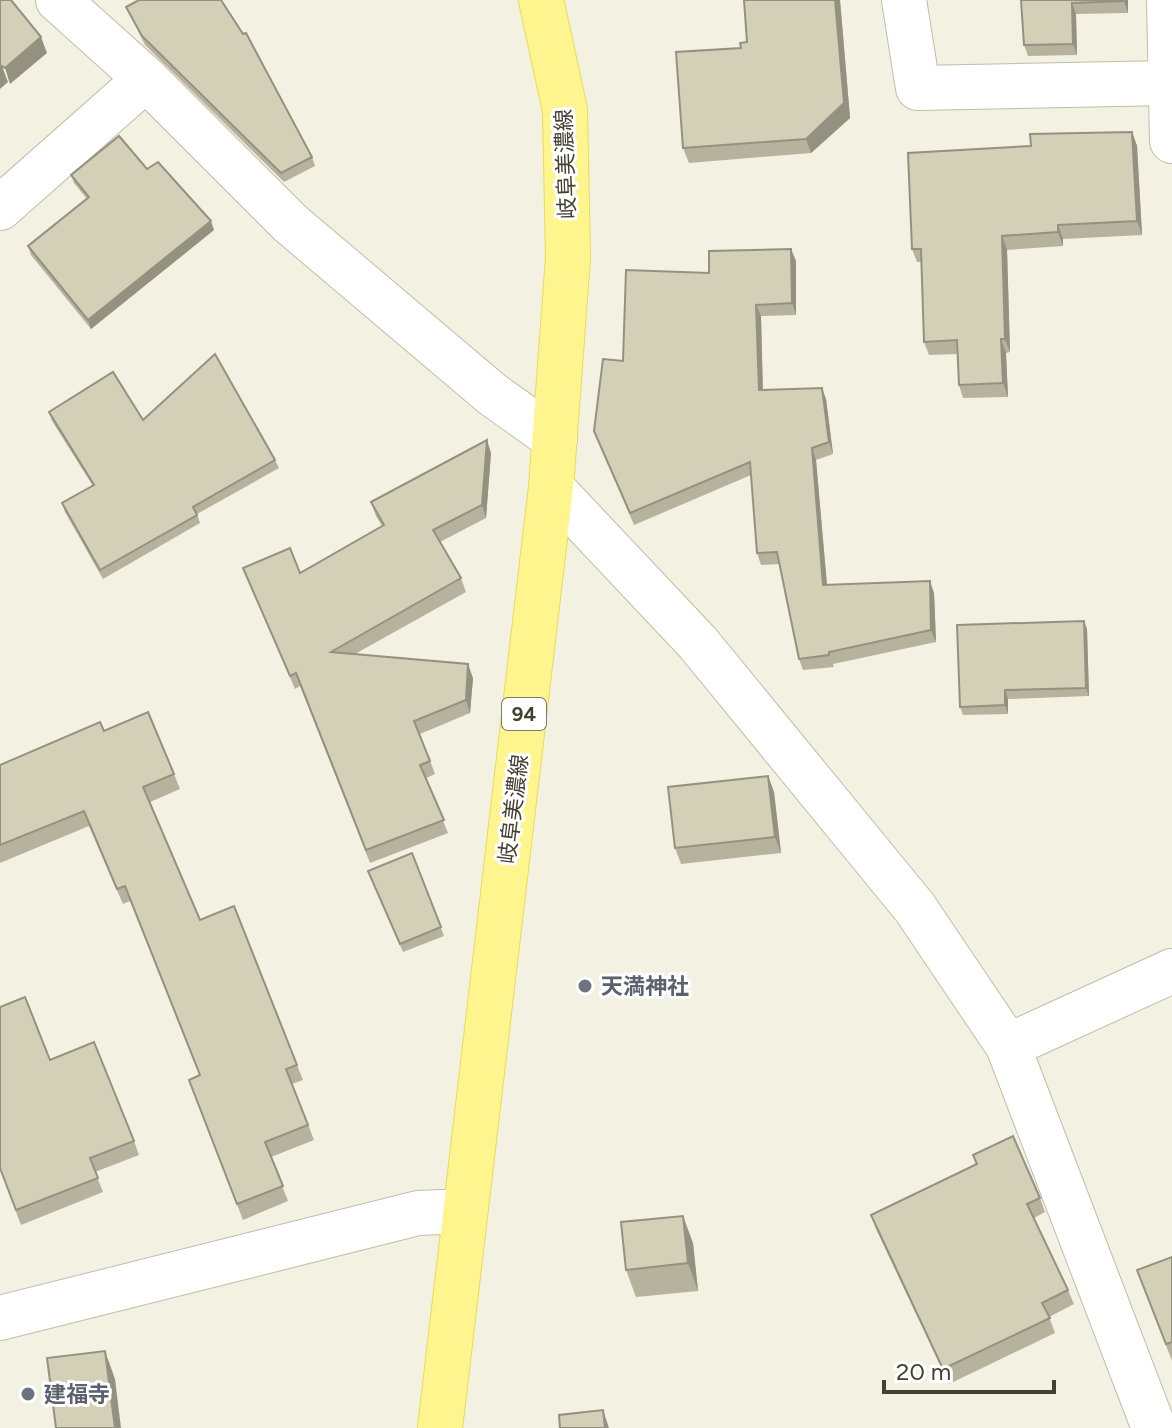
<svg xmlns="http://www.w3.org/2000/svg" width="1172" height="1428" viewBox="0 0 1172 1428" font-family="Figtree,'Noto Sans JP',sans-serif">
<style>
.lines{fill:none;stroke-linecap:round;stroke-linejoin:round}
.street-casing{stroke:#c1bda7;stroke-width:46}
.primary-casing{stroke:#eadb58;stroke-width:46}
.street{stroke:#fff;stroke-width:44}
.primary{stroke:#fff58e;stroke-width:44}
.wall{fill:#b6b29d}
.shaded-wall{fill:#949180}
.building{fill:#d4cfb7;stroke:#949180;stroke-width:2}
.worship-dot{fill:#6b7280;stroke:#fff;stroke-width:3}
.labels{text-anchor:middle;stroke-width:6;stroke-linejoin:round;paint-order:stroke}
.shield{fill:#fff;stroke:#7c7a70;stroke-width:2}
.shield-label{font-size:20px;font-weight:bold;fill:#444132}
.street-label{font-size:22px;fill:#444132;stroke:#fff}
.worship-label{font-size:22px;font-weight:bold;fill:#5b616d;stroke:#fff;text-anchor:start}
</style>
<rect width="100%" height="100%" fill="#f2f1e2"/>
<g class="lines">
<g class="street-casing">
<g id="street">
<path d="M58 0 146 79 290 223 492 394 555 439"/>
<path d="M904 0 918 88 1168 83"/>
<path d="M1169 0 1172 141"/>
<path d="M0 208 146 79"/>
<path d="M551 487 698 643 915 908 1008 1046 1154 1428"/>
<path d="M1008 1046 1172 971"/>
<path d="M0 1318 418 1213 465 1211"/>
</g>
</g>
<g class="primary-casing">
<path id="primary" d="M440 1428 551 487 568 258 565 110 541 0"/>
</g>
<use href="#street" class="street"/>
<use href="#primary" class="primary"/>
</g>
<g class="wall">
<path d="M744 0H840L850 118 811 153 689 163 683 148 741 48 747 42Z"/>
<path d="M1021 0H1128V13L1076 14 1077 55 1028 56 1024 45Z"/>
<path d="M126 7 312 157 315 166 284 182 145 45Z"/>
<path d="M1132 132 1137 146 1142 235 1063 239V246L1007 250 1010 352 1006 353 1008 397 963 398 959 385 958 354 929 355 924 342 921 262H917L912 249 1031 146Z"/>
<path d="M147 169 214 230 91 329 31 255 28 246 87 199 74 183 71 175Z"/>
<path d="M796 261V315L761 316 763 390 826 399 833 454 816 460 827 585 934 593 936 642 833 664 834 667 803 670 799 659 780 564 761 565 757 553 751 475 634 525 594 431 623 361 709 273Z"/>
<path d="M49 412 143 420 275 460 279 468 197 514 200 523 103 579 65 512 62 503 93 486 52 421Z"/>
<path d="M491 453 486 518 440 542 461 578 466 592 355 654 473 678 470 713 420 734 435 774 426 778 448 833 370 863 300 686 295 689 243 568 300 573 382 526 376 516 371 502Z"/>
<path d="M1087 629 1089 696 1008 699V714L963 715 960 707Z"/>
<path d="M104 731 174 774 180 789 150 802 200 920 297 1065 303 1080 292 1084 314 1140 271 1157 288 1201 243 1220 189 1080 200 1076 130 901 123 904 89 826 0 863V765Z"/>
<path d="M768 776 774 792 781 853 681 864 675 848Z"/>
<path d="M412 853 444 936 403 952 368 871Z"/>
<path d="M50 1060 134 1141 139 1155 95 1172 103 1192 21 1225 0 1169Z"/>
<path d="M973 1155 1040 1198 1045 1212 1034 1218 1068 1290 1074 1304 1049 1317 1055 1333 949 1384 876 1229 871 1215 976 1165Z"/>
<path d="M693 1243 698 1291 636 1297 626 1270Z"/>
<path d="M1172 1257V1361L1137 1270Z"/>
</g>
<g class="shaded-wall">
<path d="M835 0H840L850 118 811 153 806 139Z"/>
<path d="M1124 0H1128V13L1124 1Z"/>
<path d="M1072 3 1076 14 1077 55 1073 44Z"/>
<path d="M41 37 47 53 10 84 5 68Z"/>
<path d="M2 66 8 82 0 89V68Z"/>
<path d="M1132 132 1137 146 1142 235 1137 221Z"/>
<path d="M211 221 214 230 91 329 88 320Z"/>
<path d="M1058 225 1063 239V246L1058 232Z"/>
<path d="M1002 236 1007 250 1010 352 1005 339Z"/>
<path d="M791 249 796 261V315L792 303Z"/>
<path d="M756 305 761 316 763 402 759 390Z"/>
<path d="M1001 339 1006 353 1008 397 1003 383Z"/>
<path d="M822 388 826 399 833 454 829 442Z"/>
<path d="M487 440 491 453 486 518 482 505Z"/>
<path d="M812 448 816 460 828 597 823 585Z"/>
<path d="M930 581 934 593 936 642 931 630Z"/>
<path d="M1084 621 1087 629 1089 696 1086 688Z"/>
<path d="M468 664 473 678 470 713 466 700Z"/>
<path d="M1005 690 1008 699V714L1005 705Z"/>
<path d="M768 776 774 792 781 853 775 837Z"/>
<path d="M683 1216 693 1243 698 1291 688 1263Z"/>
<path d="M105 1351 115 1379 121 1428H115Z"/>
<path d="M603 1410 609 1428H605Z"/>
</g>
<g class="building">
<path d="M0 0H11L41 37 5 68 2 66 0 68Z"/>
<path d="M139 0H221L243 34 246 33 312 157 281 173 142 36 126 7Z"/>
<path d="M744 0H835L844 103 806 139 683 148 676 52 741 48 740 43 747 42Z"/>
<path d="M1021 0H1124V1L1072 3 1073 44 1024 45Z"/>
<path d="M1132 132 1137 221 1058 225V232L1002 236 1005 339H1001L1003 383 959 385 957 340 924 342 921 249H912L908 153 1031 146 1030 134Z"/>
<path d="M119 136 147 169 158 162 211 221 88 320 28 246 89 197 71 175Z"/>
<path d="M791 249 792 303 756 305 759 390 822 388 829 442 812 448 823 585 930 581 931 630 829 652V655L799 659 777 552 757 553 750 462 630 513 594 431 603 359 623 361 626 270 709 273V251Z"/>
<path d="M215 354 275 460 193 507 197 515 100 570 62 503 94 485 49 412 113 372 143 420Z"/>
<path d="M487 440 482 505 433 530 461 578 331 652 468 664 466 700 414 721 430 761 420 765 444 820 366 850 296 673 290 676 243 568 290 548 300 573 384 525 371 502Z"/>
<path d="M1084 621 1086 688 1005 690V705L960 707 957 625Z"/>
<path d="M148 712 174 774 143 787 200 920 234 906 297 1065 286 1069 308 1125 265 1142 283 1186 237 1204 189 1080 200 1075 125 886 117 889 84 811 0 845V765L100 722 104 731Z"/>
<path d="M768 776 775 837 675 848 668 787Z"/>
<path d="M412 853 441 927 400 944 368 871Z"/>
<path d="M25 997 50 1060 94 1042 134 1141 90 1158 98 1178 16 1210 0 1168V1007Z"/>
<path d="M1013 1136 1040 1198 1027 1204 1068 1290 1042 1303 1050 1318 943 1369 871 1215 977 1164 973 1155Z"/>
<path d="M683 1216 688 1263 626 1270 621 1222Z"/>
<path d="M1172 1257V1342L1166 1344 1137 1270Z"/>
<path d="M105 1351 115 1428H56L47 1358Z"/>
<path d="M603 1410 605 1428H560L559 1415Z"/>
</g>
<g class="worship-dot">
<circle cx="585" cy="986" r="8"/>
<circle cx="28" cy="1394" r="8"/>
</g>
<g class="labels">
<rect class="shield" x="502" y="698" width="44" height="32" rx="6"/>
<g class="shield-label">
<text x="524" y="721">94</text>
</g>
<g class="street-label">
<text transform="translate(565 164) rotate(-92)" y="8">岐阜美濃線</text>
<text transform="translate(513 809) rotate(-83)" y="8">岐阜美濃線</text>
</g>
<g class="worship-label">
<text x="601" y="994">天満神社</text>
<text x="44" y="1402">建福寺</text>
</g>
</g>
<path d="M884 1380v12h170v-12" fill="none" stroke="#444132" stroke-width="4"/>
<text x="896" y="1380" font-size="24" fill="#444132" stroke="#ffffff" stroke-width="6" paint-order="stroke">20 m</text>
</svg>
